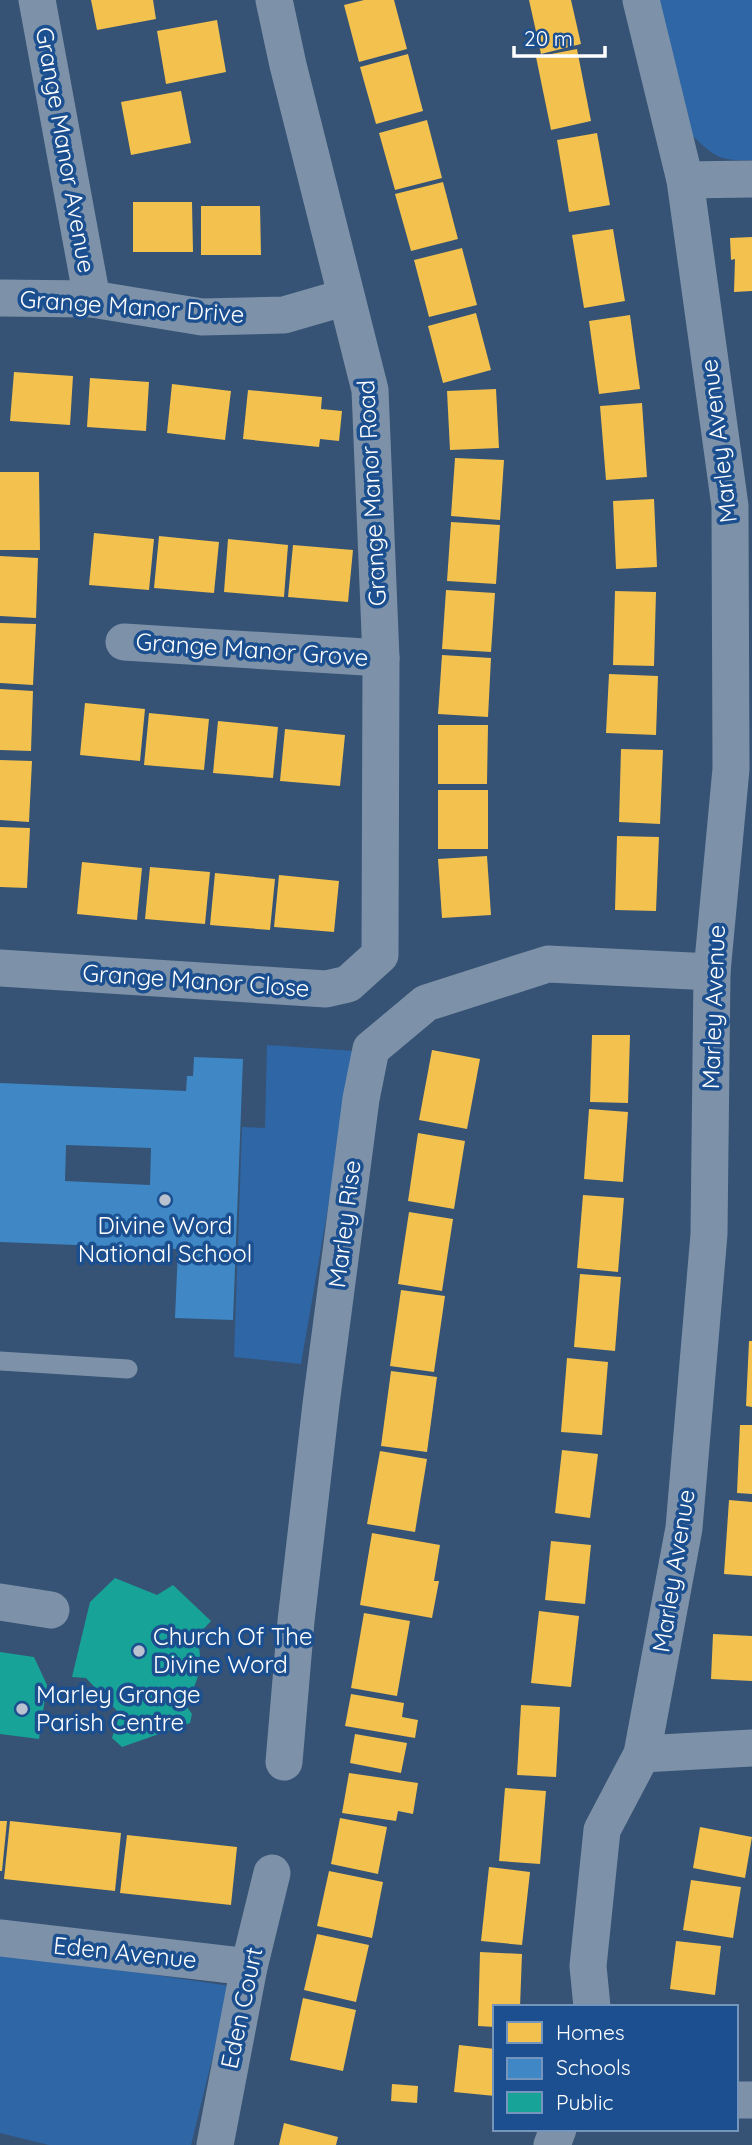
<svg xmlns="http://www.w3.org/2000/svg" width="752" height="2145" viewBox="0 0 752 2145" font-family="Quicksand,sans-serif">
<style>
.green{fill:#2f66a5}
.homes{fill:#f2c14e}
.schools{fill:#3f88c5;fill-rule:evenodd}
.public{fill:#17a398}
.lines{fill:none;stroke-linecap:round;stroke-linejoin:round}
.lane{stroke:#7d92a8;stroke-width:19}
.street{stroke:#7d92a8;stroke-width:37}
.poi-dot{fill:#b9c2ce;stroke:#1b4f8f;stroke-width:2.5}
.labels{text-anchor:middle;stroke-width:7;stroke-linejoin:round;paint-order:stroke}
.street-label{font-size:24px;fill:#fff;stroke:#1b4f8f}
.poi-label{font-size:24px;fill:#fff;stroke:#1b4f8f;text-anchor:start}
</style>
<rect width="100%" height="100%" fill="#365274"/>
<g class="green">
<path d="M656 0H752V160C721 161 715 158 693 136Z"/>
<path d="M267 1045 355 1051 301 1364 234 1357 242 1127 265 1128Z"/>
<path d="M0 1952 230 1986 191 2145H49L0 2133Z"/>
</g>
<g class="homes">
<path d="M91 0H153L156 19 97 30Z"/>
<path d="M364 0H394L407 49 359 62 344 5Z"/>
<path d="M529 0H571L581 44 541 54Z"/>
<path d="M217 20 226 72 166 84 157 31Z"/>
<path d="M577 49 591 121 551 130 536 57Z"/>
<path d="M408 54 423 111 376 124 360 67Z"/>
<path d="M181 91 191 143 131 155 121 102Z"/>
<path d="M427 120 442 178 395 190 379 133Z"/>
<path d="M597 133 610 205 569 212 557 140Z"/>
<path d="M443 182 458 239 411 251 395 194Z"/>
<path d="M133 202H192L193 252H133Z"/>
<path d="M201 206H260L261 255H201Z"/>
<path d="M613 229 625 301 584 308 572 235Z"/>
<path d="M752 237V291L734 292 735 259 731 260 730 238Z"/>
<path d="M462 248 477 305 429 317 414 260Z"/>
<path d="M476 313 491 370 443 383 428 326Z"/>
<path d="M630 315 640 389 599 394 589 321Z"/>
<path d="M14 372 73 376 70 425 10 421Z"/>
<path d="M90 378 149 382 146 431 87 427Z"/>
<path d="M172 384 231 391 225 440 167 433Z"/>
<path d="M496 389 499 448 450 450 447 391Z"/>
<path d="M248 390 322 397 321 409 342 411 339 441 320 439 319 447 243 439Z"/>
<path d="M642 403 647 477 606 480 600 406Z"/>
<path d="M455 458 504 460 500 520 451 516Z"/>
<path d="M0 472H39L40 550H0Z"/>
<path d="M654 499 657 567 616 569 613 501Z"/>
<path d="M451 522 500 525 496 584 447 581Z"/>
<path d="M94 533 154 539 149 590 89 585Z"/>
<path d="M159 536 219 542 214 593 154 588Z"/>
<path d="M228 539 288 545 284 597 224 592Z"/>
<path d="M293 545 353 550 348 602 288 597Z"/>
<path d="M0 556 38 558 36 618 0 616Z"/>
<path d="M446 590 495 593 491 652 442 649Z"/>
<path d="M615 591 656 592 654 666 613 665Z"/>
<path d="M0 623 36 624 33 685 0 683Z"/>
<path d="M442 655 491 658 488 717 438 714Z"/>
<path d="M609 674 658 676 656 735 606 733Z"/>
<path d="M0 689 33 691 31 751 0 750Z"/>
<path d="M85 703 145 709 140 761 80 755Z"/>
<path d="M149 713 209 719 204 770 144 765Z"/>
<path d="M218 721 278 727 273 778 213 773Z"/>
<path d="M438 725H488L487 784H438Z"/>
<path d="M285 729 345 735 340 786 280 781Z"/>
<path d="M621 749 663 750 660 824 619 822Z"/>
<path d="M0 760 32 761 29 822 0 820Z"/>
<rect x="438" y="790" width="50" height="59"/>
<path d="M0 827 30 828 27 888 0 887Z"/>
<path d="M617 836 659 837 656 911 615 910Z"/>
<path d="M487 856 491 915 442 918 438 859Z"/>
<path d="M82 862 142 868 137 920 77 914Z"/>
<path d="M150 867 210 872 205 924 145 919Z"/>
<path d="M215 873 275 879 270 930 210 925Z"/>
<path d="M279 875 339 881 334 932 274 927Z"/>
<path d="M592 1035H630L628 1103 590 1102Z"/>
<path d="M432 1050 480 1059 467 1129 419 1120Z"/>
<path d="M589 1109 628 1112 623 1182 584 1179Z"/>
<path d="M418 1133 465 1141 454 1209 408 1201Z"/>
<path d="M583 1195 624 1198 618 1272 577 1268Z"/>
<path d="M409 1212 453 1219 442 1291 398 1284Z"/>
<path d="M580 1274 621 1277 615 1351 574 1347Z"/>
<path d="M401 1290 445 1296 434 1372 390 1366Z"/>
<path d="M749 1341H752V1407L746 1406Z"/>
<path d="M567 1358 608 1362 602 1435 561 1432Z"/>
<path d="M391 1371 437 1377 427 1452 381 1446Z"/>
<path d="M740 1425H752V1494L737 1493Z"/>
<path d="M562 1450 598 1454 590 1518 555 1513Z"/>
<path d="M380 1451 427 1459 415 1532 367 1524Z"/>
<path d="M729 1500 752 1502V1576L724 1574Z"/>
<path d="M372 1533 440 1545 434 1581H439L432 1618 360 1605Z"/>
<path d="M551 1541 591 1545 585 1604 545 1600Z"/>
<path d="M539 1611 579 1616 571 1687 531 1683Z"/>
<path d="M364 1613 410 1621 397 1696 351 1688Z"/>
<path d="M713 1634 752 1636V1681L711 1679Z"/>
<path d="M351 1694 404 1703 402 1717 418 1720 415 1738 345 1726Z"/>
<path d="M521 1705 560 1707 556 1777 517 1775Z"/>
<path d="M355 1734 407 1743 401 1773 350 1763Z"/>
<path d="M349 1773 418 1783 413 1814 398 1811 396 1821 342 1813Z"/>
<path d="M505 1788 546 1791 540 1864 499 1861Z"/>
<path d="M340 1818 387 1827 378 1874 331 1864Z"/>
<path d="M0 1821H7L2 1871H0Z"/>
<path d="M10 1821 121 1833 115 1891 4 1879Z"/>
<path d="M700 1827 752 1837 745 1878 693 1868Z"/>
<path d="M127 1835 237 1847 231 1905 120 1893Z"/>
<path d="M489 1867 530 1872 522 1945 481 1941Z"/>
<path d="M329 1871 383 1882 372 1938 317 1926Z"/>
<path d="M691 1880 741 1887 733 1938 683 1930Z"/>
<path d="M317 1934 369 1945 356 2002 304 1990Z"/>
<path d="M676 1941 721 1946 715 1995 670 1989Z"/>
<path d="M480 1952 522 1954 520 2007H495V2027L478 2026Z"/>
<path d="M303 1998 356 2010 343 2071 290 2060Z"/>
<path d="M459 2045 495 2049V2096L454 2092Z"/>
<path d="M392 2084 418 2086 417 2103 391 2101Z"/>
<path d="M284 2123 338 2137 336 2145H279Z"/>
</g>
<path class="schools" d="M194 1057 243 1059 233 1320 175 1318 178 1249 0 1242V1083L186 1091 187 1076H193ZM66 1145 151 1148 150 1185 65 1181Z"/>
<g class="public">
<path d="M115 1578 157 1595 173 1585 211 1621 198 1635 201 1668 187 1707 192 1714 190 1723 122 1747 112 1738 120 1714 86 1678 72 1677 90 1602Z"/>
<path d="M0 1652 34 1657 47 1685 39 1739 0 1734Z"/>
</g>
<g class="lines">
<path class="lane" d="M0 1361 128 1369"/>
<g class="street">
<path d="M37 0 92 299"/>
<path d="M685 180 752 179"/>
<path d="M0 298 92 299 202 317 284 315 346 297"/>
<path d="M124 642 381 658"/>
<path d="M0 968 326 989 348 984 380 955 381 658 370 390 288 65 274 0"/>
<path d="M0 1602 51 1610"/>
<path d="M642 1754 752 1748"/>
<path d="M284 1762 296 1621 321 1404 361 1099 371 1049 426 1003 548 964 712 972"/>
<path d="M0 1938 249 1967"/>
<path d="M592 2007 588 1966 602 1830 642 1754 684 1528 709 1234 712 972 731 769 730 506 685 180 641 0"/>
<path d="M736 2100H752"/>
<path d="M215 2145 249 1967 272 1873"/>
<path d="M552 2145 558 2129"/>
</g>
</g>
<g class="poi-dot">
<circle cx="165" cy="1200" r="7"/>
<circle cx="139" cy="1651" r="7"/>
<circle cx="22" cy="1709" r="7"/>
</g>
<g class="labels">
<g class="street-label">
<text transform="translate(65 150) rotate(80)" y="8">Grange Manor Avenue</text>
<text transform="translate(132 307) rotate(4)" y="8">Grange Manor Drive</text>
<text transform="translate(719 441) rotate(-97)" y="8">Marley Avenue</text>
<text transform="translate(372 493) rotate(-93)" y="8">Grange Manor Road</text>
<text transform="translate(252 650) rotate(4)" y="8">Grange Manor Grove</text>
<text transform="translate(196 981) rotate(4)" y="8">Grange Manor Close</text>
<text transform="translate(714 1007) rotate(-88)" y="8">Marley Avenue</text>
<text transform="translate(345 1224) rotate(-83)" y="8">Marley Rise</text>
<text transform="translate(674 1571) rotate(-81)" y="8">Marley Avenue</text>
<text transform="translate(125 1953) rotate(6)" y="8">Eden Avenue</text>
<text transform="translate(242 2008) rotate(-78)" y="8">Eden Court</text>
</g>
<g class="poi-label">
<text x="165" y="1234" text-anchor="middle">Divine Word<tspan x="165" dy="28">National School</tspan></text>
<text x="153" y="1645">Church Of The<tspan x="153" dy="28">Divine Word</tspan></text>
<text x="36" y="1703">Marley Grange<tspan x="36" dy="28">Parish Centre</tspan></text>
</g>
</g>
<rect x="493" y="2005" width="245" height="126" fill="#1b4f8f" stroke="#7695bc" stroke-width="2"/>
<rect x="507" y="2022" width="35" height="21" fill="#f2c14e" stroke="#7695bc" stroke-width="2"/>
<text x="556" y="2040" font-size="21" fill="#ffffff">Homes</text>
<rect x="507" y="2058" width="35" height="21" fill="#3f88c5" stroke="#7695bc" stroke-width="2"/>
<text x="556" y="2075" font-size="21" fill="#ffffff">Schools</text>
<rect x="507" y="2092" width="35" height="21" fill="#17a398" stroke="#7695bc" stroke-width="2"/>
<text x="556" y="2110" font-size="21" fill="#ffffff">Public</text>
<path d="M514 46v10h91v-10" fill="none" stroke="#ffffff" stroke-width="3.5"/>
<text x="524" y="46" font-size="21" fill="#ffffff" stroke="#1b4f8f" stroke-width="5" paint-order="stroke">20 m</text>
</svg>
